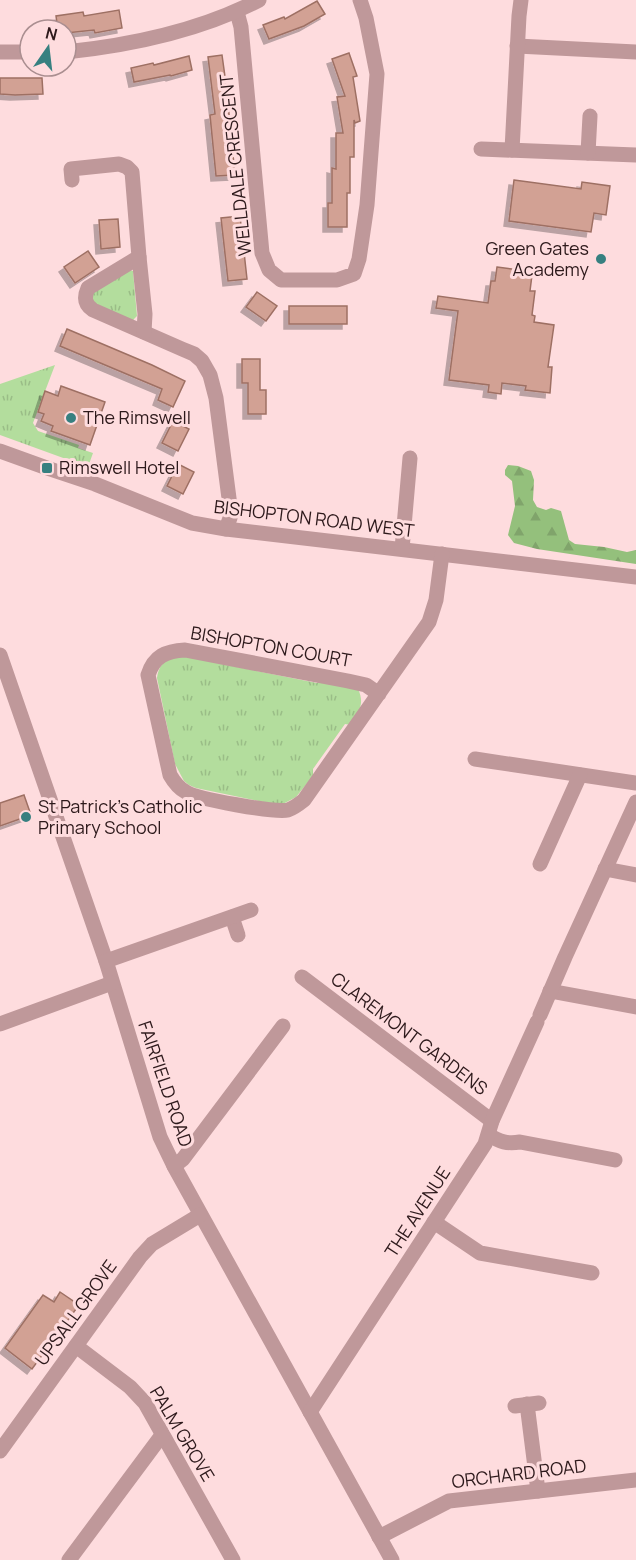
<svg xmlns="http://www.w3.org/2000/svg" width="636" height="1560" viewBox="0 0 636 1560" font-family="Manrope,sans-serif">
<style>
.grass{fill:url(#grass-tufts)}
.forest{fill:url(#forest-firs)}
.building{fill:#d2a194;stroke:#9e7064;stroke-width:1.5;filter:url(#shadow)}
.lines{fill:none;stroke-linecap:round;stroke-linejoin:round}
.minor{stroke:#bf989a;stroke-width:15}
.poi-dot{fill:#378080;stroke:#fedcde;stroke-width:2}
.labels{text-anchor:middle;stroke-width:6;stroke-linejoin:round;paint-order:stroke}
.street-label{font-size:18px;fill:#2d191b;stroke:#fedcde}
.poi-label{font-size:18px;fill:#2d191b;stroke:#fedcde;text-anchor:start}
</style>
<defs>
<pattern id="grass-tufts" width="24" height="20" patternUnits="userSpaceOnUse" patternTransform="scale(1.5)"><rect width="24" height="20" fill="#b3dd9d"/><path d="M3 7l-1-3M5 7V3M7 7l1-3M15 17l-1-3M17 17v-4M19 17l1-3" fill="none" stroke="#9abd87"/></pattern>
<pattern id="forest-firs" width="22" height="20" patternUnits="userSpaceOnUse" patternTransform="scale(1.5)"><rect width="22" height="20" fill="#94c07c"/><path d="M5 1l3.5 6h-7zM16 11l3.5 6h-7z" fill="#80a46b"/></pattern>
<filter id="shadow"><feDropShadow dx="-5" dy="5" stdDeviation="0" flood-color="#0004"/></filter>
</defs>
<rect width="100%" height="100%" fill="#fedcde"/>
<g class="grass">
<path d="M130 270 133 271 137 316 132 321 94 305 91 293Z"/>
<path d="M55 365 33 423 38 431 79 445 78 448 93 453 88 467 0 435V384Z"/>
<path d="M182 656 317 683 321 679 358 689C365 703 359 713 351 725L345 724 313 769V776L296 797 283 804 268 803 196 788 189 785 184 781 175 764 157 678C160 660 167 660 182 656Z"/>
</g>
<path class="forest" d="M508 465 518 466 531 471 534 480 533 500 537 507 546 510 551 508 561 511 569 540 575 544 604 547 627 552 636 550V564L537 549 514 543 508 535 515 506 512 481 505 475V470Z"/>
<g class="building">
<path d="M317 1 325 14 304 26 269 39 263 25 284 17 285 19Z"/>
<path d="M119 10 122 28 95 33 94 30 66 33V30H58L56 16 83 12 84 16Z"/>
<path d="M349 53 357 76 353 77 360 121 355 123 354 120V157H350V193H347V227H328V203H332V168L336 169V133H343L337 97 345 96 332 59Z"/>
<path d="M222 55 227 91 228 90 230 104H228L235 175 216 176 210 115 215 114 208 57Z"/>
<path d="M189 56 192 70 171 76 170 75 134 82 131 68 153 63 154 65Z"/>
<path d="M0 78H42L43 94 15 95 0 94Z"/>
<path d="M514 180 581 189 582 182 610 186 606 215 594 213 591 232 509 221Z"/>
<path d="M240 216 247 279 228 281 221 218Z"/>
<path d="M118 219 120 247 101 249 99 220Z"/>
<path d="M88 251 99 267 75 283 64 267Z"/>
<path d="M497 267 519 270V274L532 275 530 291H535L532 315 535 316 534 322 554 325 548 367H552L550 393 525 390 526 386 502 383 501 394 488 392 489 385 449 380 458 311 436 308 438 296 488 303 491 281H495Z"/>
<path d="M257 292 277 306 266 321 246 307Z"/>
<rect x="289" y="306" width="58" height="18"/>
<path d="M67 329 152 365 185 381 173 407 158 400 162 389 60 346Z"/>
<path d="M242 359H260V390H266V414H248V383H242Z"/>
<path d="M61 386 105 402 90 445 51 431 53 426 41 421 44 414 38 412 45 391 58 396Z"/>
<path d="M173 421 189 429 178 451 162 443Z"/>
<path d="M178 464 194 472 183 494 167 486Z"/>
<path d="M24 795 31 815 0 826V803Z"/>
<path d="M60 1292 79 1305 32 1369 5 1348 43 1295 54 1302Z"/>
</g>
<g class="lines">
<g class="minor">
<path d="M237 12 241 27 262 253 269 270 281 280H337L354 274 359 259 367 205 377 74 366 18 360 0"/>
<path d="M517 46 636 52"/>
<path d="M0 52H30"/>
<path d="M66 52C132 45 200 31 259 0"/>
<path d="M481 149 636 155"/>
<path d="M512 150 519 16 521 0"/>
<path d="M588 153 590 116"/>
<path d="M72 180 71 169 119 164 127 167 132 172 139 257 88 288C84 297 84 304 93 310L182 349 194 354 202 361 210 375 216 398 230 506V518L226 529"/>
<path d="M139 257 145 314 144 332"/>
<path d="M0 451 47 468 95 484 192 523 226 529 636 577"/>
<path d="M402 549 410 458"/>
<path d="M0 655 106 961 160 1137 174 1166 392 1560"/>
<path d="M379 694 366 685 348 681 185 650C166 651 154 656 148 675L170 775C174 782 178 788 186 792 197 799 275 813 288 810 294 808 299 804 304 800L429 622 436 600 442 554"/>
<path d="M475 759 636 783"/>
<path d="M540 864 580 775"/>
<path d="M605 869 636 875"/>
<path d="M232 917 238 935"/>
<path d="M106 961 251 910"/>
<path d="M302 977 492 1121"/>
<path d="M550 991 636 1007"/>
<path d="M540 1015 565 957 636 802"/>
<path d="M0 1024 112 983"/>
<path d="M489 1135C500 1142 507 1144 520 1142L615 1160"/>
<path d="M174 1166 183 1159 283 1026"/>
<path d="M434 1222 480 1253 592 1273"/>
<path d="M76 1346 130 1387 145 1403 233 1560"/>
<path d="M527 1404 538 1491"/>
<path d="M515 1406 539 1403"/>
<path d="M310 1412 485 1144 492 1121 537 1022"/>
<path d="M0 1451 140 1257 152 1244 200 1215"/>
<path d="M379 1537 449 1501 636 1480"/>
<path d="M69 1560 162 1435"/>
</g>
</g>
<g class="poi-dot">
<circle cx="601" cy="259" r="6"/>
<circle cx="71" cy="418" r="6"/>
<rect x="41" y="462" width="12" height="12" rx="3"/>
<circle cx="26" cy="817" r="6"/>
</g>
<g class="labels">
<g class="street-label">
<text transform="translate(236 165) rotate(-96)" y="6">WELLDALE CRESCENT</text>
<text transform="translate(314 519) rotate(7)" y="6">BISHOPTON ROAD WEST</text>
<text transform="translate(271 647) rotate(10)" y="6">BISHOPTON COURT</text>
<text transform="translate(409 1034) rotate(37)" y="6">CLAREMONT GARDENS</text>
<text transform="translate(165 1084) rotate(71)" y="6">FAIRFIELD ROAD</text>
<text transform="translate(418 1212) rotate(-57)" y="6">THE AVENUE</text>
<text transform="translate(76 1313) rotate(-54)" y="6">UPSALL GROVE</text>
<text transform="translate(182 1434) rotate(59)" y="6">PALM GROVE</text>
<text transform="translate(519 1474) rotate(-7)" y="6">ORCHARD ROAD</text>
</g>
<g class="poi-label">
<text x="589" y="255" text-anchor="end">Green Gates<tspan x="589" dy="21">Academy</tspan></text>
<text x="83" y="424">The Rimswell</text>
<text x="59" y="474">Rimswell Hotel</text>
<text x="38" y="813">St Patrick's Catholic<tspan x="38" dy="21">Primary School</tspan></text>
</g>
</g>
<g transform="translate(48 48) rotate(14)"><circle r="28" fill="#fedcde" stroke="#aa8e90" stroke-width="1.5"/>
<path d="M0-4.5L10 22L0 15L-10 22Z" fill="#378080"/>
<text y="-9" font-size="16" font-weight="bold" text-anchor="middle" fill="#2d191b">N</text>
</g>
</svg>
